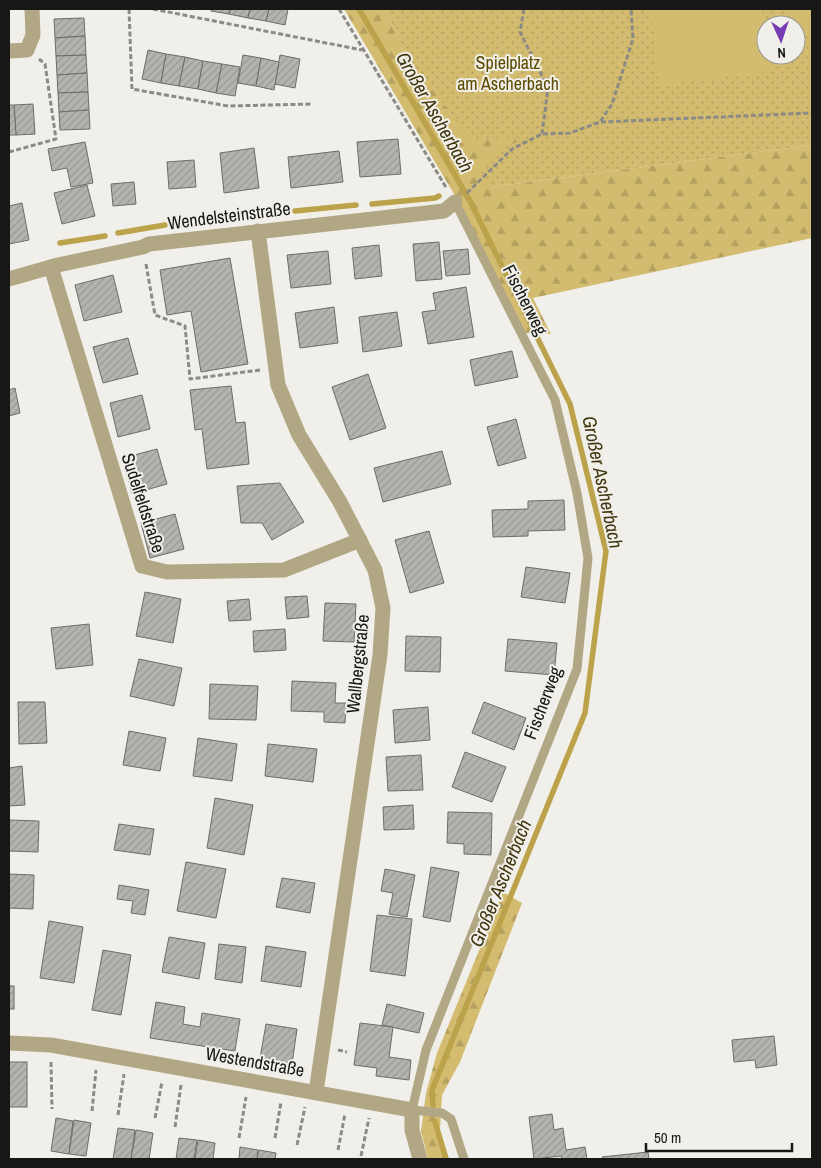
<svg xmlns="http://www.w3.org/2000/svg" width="821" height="1168" viewBox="0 0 821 1168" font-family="'Archivo Narrow',sans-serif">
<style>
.grass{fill:url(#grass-dots);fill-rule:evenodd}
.forest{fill:url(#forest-firs)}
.pitch{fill:#d3bc6f}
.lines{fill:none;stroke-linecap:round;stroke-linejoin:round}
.stream{stroke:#bca24a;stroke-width:5.5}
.building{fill:url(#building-hatch);stroke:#6d6c67}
.path{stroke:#8b8a86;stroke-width:3;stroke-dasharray:5 2.5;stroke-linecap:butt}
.lane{stroke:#b2a784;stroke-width:9}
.street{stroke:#b2a784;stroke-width:15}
.labels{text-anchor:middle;stroke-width:4;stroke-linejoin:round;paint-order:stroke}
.park-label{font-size:18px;fill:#5c4a01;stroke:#f1efe9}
.street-label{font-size:18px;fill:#171715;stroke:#f1efe9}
.water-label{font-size:19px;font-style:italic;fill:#3f350e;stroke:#f1efe9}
</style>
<defs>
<pattern id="grass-dots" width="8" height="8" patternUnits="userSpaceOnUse" patternTransform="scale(1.25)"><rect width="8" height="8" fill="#d3bc6f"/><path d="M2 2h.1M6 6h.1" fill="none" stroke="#b4a15f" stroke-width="1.8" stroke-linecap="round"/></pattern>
<pattern id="forest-firs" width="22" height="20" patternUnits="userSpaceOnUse" patternTransform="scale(1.25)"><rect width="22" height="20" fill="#d3bc6f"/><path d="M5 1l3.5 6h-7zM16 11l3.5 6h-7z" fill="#b4a15f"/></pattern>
<pattern id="building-hatch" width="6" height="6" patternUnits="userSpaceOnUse" patternTransform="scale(1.25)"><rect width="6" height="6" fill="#b4b3ad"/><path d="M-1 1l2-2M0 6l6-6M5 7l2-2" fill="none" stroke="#9a9994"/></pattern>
</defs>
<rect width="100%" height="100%" fill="#f1efe9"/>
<path class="grass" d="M385 9H812V145L491 187 478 174 407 59ZM766 25H796V55H766Z"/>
<g class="forest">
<path d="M344 9H385L407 59 474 141 524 138 507 147 479 173 491 187 812 145V238L533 298 551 334 526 333 454 194Z"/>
<path d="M503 892 522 903 460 1062 442 1095 440 1130 449 1159H428L421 1131 426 1093 437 1053Z"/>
</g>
<g class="pitch">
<path d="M651 9H762L768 72 659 85Z"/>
<path d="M791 9H812V29L796 31V25H793Z"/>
</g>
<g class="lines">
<g class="stream">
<path d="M359 9 470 201 570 404 606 551 585 713 432 1090 433 1105"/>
<path d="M372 204 435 198 439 196"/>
<path d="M295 211 356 205"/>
<path d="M245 216 281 212"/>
<path d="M177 224 199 220"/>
<path d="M118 233 165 225"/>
<path d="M60 243 105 236"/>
<path d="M435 1122 446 1159"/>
</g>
</g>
<g class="building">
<path d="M211 9H231L229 14 211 11Z"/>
<path d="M231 9H250L248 18 229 14Z"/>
<path d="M250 9H269L266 21 248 18Z"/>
<path d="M269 9H288L285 25 266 21Z"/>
<path d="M84 18 85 36 55 38 54 19Z"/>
<path d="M85 36 86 55 56 56 55 38Z"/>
<path d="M148 50 166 54 161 83 142 79Z"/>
<path d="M166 54 185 57 179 86 161 83Z"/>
<path d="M86 55 87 73 57 75 56 56Z"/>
<path d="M243 55 261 58 256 86 238 83Z"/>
<path d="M280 55 300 59 295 88 275 84Z"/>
<path d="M185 57 203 61 198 89 179 86Z"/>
<path d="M261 58 279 62 274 90 256 86Z"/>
<path d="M203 61 222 64 216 93 198 89Z"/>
<path d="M222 64 240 67 235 96 216 93Z"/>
<path d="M87 73 88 92 58 93 57 75Z"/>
<path d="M88 92 89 110 59 112 58 93Z"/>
<path d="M33 104 35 134 16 135 14 105Z"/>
<path d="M9 105H14L16 135H9Z"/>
<path d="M89 110 90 129 60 130 59 112Z"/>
<path d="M398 139 401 174 360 177 357 142Z"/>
<path d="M85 142 93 183 71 187 67 168 52 171 48 149Z"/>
<path d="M254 148 259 188 224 193 220 153Z"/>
<path d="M339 151 343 182 291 188 288 157Z"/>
<path d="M194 160 196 187 169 189 167 162Z"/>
<path d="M134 182 136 204 113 206 111 184Z"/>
<path d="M87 185 95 216 62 224 54 193Z"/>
<path d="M22 203 29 240 9 244V206Z"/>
<path d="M439 242 442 279 416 281 413 244Z"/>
<path d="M379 245 382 276 355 279 352 248Z"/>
<path d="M468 249 470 274 446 276 443 251Z"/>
<path d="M328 251 331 284 291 288 287 255Z"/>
<path d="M230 258 248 364 201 372 191 311 167 315 160 270Z"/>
<path d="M113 275 122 312 84 321 75 285Z"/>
<path d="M466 287 474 337 428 344 422 312 436 310 433 293Z"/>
<path d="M334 307 338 343 300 348 295 313Z"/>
<path d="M397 312 402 346 363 352 359 317Z"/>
<path d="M128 338 138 374 103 383 93 347Z"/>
<path d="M512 351 518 377 475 386 470 360Z"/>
<path d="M368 374 386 428 350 440 332 387Z"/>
<path d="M231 386 236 423 245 422 249 464 207 469 202 429 195 430 190 390Z"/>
<path d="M15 388 20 413 9 416V390Z"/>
<path d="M142 395 150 429 118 437 110 403Z"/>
<path d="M516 419 526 458 498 466 487 427Z"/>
<path d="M157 449 167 484 132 494 123 458Z"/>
<path d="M442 451 451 484 383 502 374 468Z"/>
<path d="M280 483 304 522 272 540 262 523H241L237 486Z"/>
<path d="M564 500 565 530 528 531V536L493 537 492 510 528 509V501Z"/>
<path d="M175 514 184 549 150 558 141 523Z"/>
<path d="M429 531 444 583 410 593 395 540Z"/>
<path d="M526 567 570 573 565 603 521 597Z"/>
<path d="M145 592 181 599 173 643 136 636Z"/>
<path d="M307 596 309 617 287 619 285 597Z"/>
<path d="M249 599 251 620 229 621 227 601Z"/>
<path d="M325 603 356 604 354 642 323 641Z"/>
<path d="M89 624 93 665 56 669 51 628Z"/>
<path d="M285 629 286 650 254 652 253 631Z"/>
<path d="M406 636 441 637 440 672 405 671Z"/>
<path d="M508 639 557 643 554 675 505 671Z"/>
<path d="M139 659 182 668 174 706 130 696Z"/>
<path d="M292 681 336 683 335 703H346L345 723 324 722V712L291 711Z"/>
<path d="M210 684 258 686 256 720 209 719Z"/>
<path d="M18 702H45L47 743 19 744Z"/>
<path d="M484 702 526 718 514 750 472 733Z"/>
<path d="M428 707 430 740 395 743 393 710Z"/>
<path d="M129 731 166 738 160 771 123 765Z"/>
<path d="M198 738 237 744 232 781 193 776Z"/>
<path d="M268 744 317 749 313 782 265 776Z"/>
<path d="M465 752 506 767 492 802 452 787Z"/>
<path d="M421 755 423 790 388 791 386 757Z"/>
<path d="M22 766 25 805 9 806V768Z"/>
<path d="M215 798 253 805 244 855 207 848Z"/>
<path d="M413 805 414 829 384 830 383 807Z"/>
<path d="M448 812 492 813 491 855 464 854V844L447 843Z"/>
<path d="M9 820 39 821 38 852 9 851Z"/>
<path d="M119 824 154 829 150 855 114 850Z"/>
<path d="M186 862 226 869 216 918 177 911Z"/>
<path d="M431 867 459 872 450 922 423 917Z"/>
<path d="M385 869 415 875 407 917 389 914 393 893 381 891Z"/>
<path d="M9 874 34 875 33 909 9 908Z"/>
<path d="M282 878 315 883 310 913 276 907Z"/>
<path d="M119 885 149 890 145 915 131 913 133 901 117 899Z"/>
<path d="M377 915 412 919 405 976 370 971Z"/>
<path d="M49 921 83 927 74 983 40 978Z"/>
<path d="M169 937 205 943 199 979 162 972Z"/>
<path d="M219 944 246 947 242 983 215 979Z"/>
<path d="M266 946 306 952 301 987 261 981Z"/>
<path d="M103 950 131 955 121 1015 92 1010Z"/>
<rect x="9" y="986" width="5" height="23"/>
<path d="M156 1002 185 1007 183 1024 200 1027 202 1013 240 1019 235 1051 150 1038Z"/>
<path d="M387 1004 424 1013 419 1033 382 1025Z"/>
<path d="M360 1023 393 1027 389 1057 411 1060 409 1080 376 1076 377 1068 354 1065Z"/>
<path d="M266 1024 297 1029 292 1064 260 1058Z"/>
<path d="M774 1036 777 1065 756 1068 755 1060 734 1062 732 1040Z"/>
<rect x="9" y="1062" width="18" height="45"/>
<path d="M552 1114 554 1130 563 1128 566 1150 585 1147 587 1159H562L561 1156 534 1159 529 1117Z"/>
<path d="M56 1118 73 1121 69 1154 51 1151Z"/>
<path d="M74 1120 91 1123 86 1156 69 1154Z"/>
<path d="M118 1128 135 1130 131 1159H113Z"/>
<path d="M136 1130 153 1133 149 1159H131Z"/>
<path d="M179 1138 197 1140 194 1159H176Z"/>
<path d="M198 1140 215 1143 213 1159H195Z"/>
<path d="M240 1147 258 1150 257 1159H239Z"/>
<path d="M259 1150 276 1153 275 1159H257Z"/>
<path d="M648 1152 649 1159H603L602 1157Z"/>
</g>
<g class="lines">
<g class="path">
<path d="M129 9 132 89 228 106 312 104"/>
<path d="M153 9 362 50"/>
<path d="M339 9 447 189"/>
<path d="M524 9 520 32 548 88 542 134"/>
<path d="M601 122 812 113"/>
<path d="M9 152 56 139 45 64 39 59"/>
<path d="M467 193 512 149 542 134 570 133 600 122 612 104 633 39 631 9"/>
<path d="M146 264 155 315 185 326 190 379 260 370"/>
<path d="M338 1050 347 1052"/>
<path d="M51 1062 52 1109"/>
<path d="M92 1111 96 1070"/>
<path d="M118 1115 124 1074"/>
<path d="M155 1118 162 1082"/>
<path d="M175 1127 181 1085"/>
<path d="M239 1138 246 1097"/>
<path d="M275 1138 281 1102"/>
<path d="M297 1145 305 1107"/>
<path d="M338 1150 345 1114"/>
<path d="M361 1156 369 1118"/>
</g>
<path class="lane" d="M455 202 555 400 577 493 588 558 577 669 426 1050 412 1110 442 1113 451 1119 464 1159"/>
<g class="street">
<path d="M9 51 27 50 33 35 32 9"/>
<path d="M258 231 278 385 299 435 340 502 375 570 383 608 380 655 316 1092"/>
<path d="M51 267 142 566 167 572 284 570 360 540"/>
<path d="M9 279 58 265 143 247 149 244 444 211 455 202"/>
<path d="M9 1043 51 1045 412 1110V1130L420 1159"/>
</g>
</g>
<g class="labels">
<g class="park-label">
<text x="508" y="69">Spielplatz<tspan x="508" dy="21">am Ascherbach</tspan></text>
</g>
<g class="street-label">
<text transform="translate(229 216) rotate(-7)" y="6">Wendelsteinstraße</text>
<text transform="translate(525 300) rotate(63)" y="6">Fischerweg</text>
<text transform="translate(143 503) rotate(72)" y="6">Sudelfeldstraße</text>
<text transform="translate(358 664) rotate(-84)" y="6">Wallbergstraße</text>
<text transform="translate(543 703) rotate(-69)" y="6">Fischerweg</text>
<text transform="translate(255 1062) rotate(10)" y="6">Westendstraße</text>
</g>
<g class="water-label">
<text transform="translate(435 112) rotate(60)" y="7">Großer Ascherbach</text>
<text transform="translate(603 482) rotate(78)" y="7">Großer Ascherbach</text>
<text transform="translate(500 883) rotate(-68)" y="7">Großer Ascherbach</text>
</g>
</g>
<rect width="821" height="1168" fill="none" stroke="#171715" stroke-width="20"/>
<g transform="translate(781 40) rotate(177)"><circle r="24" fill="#f1efe9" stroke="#9a9994"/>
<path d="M0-4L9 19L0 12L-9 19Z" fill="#773cb2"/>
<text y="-8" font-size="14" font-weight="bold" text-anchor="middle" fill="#171715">N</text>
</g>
<path d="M646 1143v8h146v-8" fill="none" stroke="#171715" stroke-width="2.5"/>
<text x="654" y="1143" font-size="15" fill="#171715" stroke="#f1efe9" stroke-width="4" paint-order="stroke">50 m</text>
</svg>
